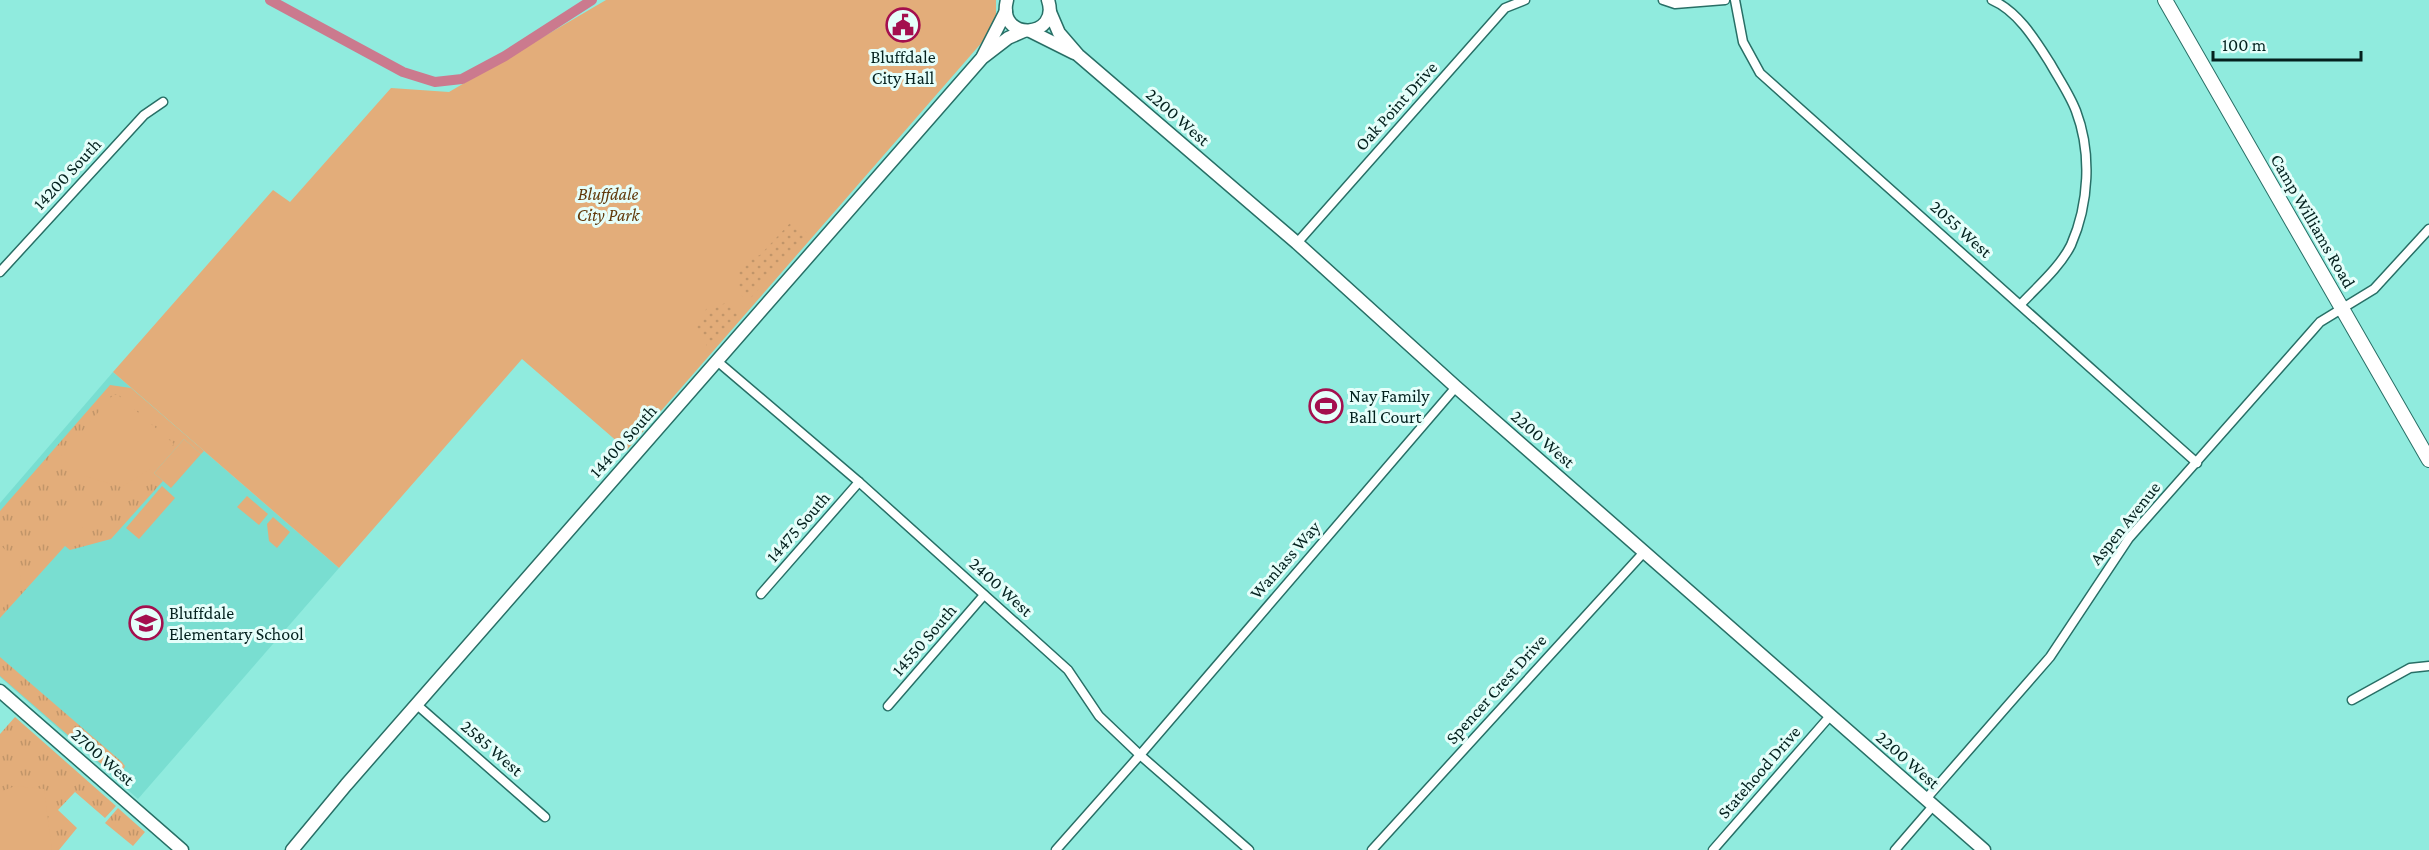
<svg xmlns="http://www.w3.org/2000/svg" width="2429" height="850" viewBox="0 0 2429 850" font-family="'Crimson Pro',serif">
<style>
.built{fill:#79ded1}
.grass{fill:url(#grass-tufts)}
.park{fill:#e3ad7a}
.garden{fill:url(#garden-dots)}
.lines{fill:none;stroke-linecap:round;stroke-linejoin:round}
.canal{stroke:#cb7a8e;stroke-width:10}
.street-casing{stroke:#286f66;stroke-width:11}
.secondary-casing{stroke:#286f66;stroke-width:15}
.primary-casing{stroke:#286f66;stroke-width:16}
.street{stroke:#fff;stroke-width:8}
.secondary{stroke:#fff;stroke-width:12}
.primary{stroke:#fff;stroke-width:14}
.labels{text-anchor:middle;stroke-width:6;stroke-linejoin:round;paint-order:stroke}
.poi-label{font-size:18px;fill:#04211e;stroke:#e5fefa;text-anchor:start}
.street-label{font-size:18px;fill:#04211e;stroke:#e5fefa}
.park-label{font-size:18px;font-style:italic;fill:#61390a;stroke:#e5fefa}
</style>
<defs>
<pattern id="grass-tufts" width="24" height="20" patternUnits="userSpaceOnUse" patternTransform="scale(1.5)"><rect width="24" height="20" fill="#e3ad7a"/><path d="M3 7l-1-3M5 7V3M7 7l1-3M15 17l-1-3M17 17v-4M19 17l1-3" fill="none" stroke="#c19569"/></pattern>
<pattern id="garden-dots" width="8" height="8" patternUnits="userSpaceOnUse" patternTransform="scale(1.5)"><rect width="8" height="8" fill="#e3ad7a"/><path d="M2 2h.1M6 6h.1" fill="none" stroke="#c19569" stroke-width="1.8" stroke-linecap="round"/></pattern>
</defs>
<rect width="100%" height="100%" fill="#90ebde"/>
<path class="built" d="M113 372 339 568 138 799 0 677V503Z"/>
<g class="grass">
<path d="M110 385 131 388 204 451 201 454 184 439 154 473 163 481 111 539 70 550 65 546 0 618V511Z"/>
<path d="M0 657 122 762 125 766 121 775 115 776 0 676Z"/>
<path d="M15 717 116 806 105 818 75 792 58 810 77 828 59 850H0V734Z"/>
<path d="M118 808 145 832 133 846 105 823Z"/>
</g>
<g class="park">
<path d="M606 0H996V15L984 40 627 450 522 359 339 568 113 372 273 190 290 202 391 88 449 92Z"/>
<path d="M1322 389 1343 408 1330 423 1309 403Z"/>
<path d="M113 395H118L174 444 149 470 121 487 84 476 61 456Z"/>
<path d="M184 439 201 454 171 488 154 473Z"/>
<path d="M162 486 175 498 139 539 126 528Z"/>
<path d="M76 493 97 512 66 545 46 527Z"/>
<path d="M247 496 268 514 259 525 237 507Z"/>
<path d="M273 517 290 532 277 548 269 541 267 524Z"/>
<path d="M0 545 19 562 21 588 0 611Z"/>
<path d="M15 786 44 789 52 850H0V792Z"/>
</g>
<g class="garden">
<path d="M793 220 808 234 748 301 739 293 737 287 741 280 738 270 749 260 760 255Z"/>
<path d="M727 302 740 313 707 351 706 340 696 335 695 330C701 321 701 314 709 306L715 308Z"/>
</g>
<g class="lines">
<path class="canal" d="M270 0 403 72 435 82 462 79 505 56 592 0"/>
<g class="street-casing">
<g id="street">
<path d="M1663 0 1675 4 1725 0"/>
<path d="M1735 0 1743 42 1760 73 2197 463"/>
<path d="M1992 0C2018 11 2036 41 2050 63 2059 79 2070 95 2076 111 2092 153 2089 204 2071 245 2060 267 2038 286 2021 304"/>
<path d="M1297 243 1505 8 1525 0"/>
<path d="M0 272 144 115 163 102"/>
<path d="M717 361 859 482 1068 670 1099 716 1140 755 1249 850"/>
<path d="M761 594 859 482"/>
<path d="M2352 700 2410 668 2429 666"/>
<path d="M416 704 545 817"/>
<path d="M888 706 984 595"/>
<path d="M1926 799 2050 657 2129 538 2313 330 2320 322 2374 289 2429 229"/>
<path d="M1056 850 1140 755 1456 387"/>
<path d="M1372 850 1645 551"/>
<path d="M1713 850 1830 716"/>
<path d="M1895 850 1933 806"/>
</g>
</g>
<g class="secondary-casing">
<g id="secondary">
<path d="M1007 0C996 42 1061 39 1048 0"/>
<path d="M1050 12 1059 33 1078 55 1297 243 1456 387 1984 850"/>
<path d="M1030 31 1074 53"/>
<path d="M983 56 1006 11"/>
<path d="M0 691 182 850"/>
<path d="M292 850 346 785 982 58 1008 38 1024 31"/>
</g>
</g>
<g class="primary-casing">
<path id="primary" d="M2165 0 2429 460"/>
</g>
<use href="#street" class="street"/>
<use href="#secondary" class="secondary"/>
<use href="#primary" class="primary"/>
</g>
<defs>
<g id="civic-ring" transform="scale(1.725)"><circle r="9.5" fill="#e5fefa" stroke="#a40f4e" stroke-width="1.5"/><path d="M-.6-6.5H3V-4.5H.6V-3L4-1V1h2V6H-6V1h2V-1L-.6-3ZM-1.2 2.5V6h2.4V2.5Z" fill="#a40f4e"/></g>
<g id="stadium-ring" transform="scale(1.725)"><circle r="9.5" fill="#e5fefa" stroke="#a40f4e" stroke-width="1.5"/><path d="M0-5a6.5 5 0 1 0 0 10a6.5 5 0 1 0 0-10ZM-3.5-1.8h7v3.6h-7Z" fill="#a40f4e"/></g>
<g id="school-ring" transform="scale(1.725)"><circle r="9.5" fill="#e5fefa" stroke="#a40f4e" stroke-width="1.5"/><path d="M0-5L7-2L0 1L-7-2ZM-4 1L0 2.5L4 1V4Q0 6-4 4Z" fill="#a40f4e"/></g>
</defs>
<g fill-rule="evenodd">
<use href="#civic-ring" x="903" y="25"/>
<use href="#stadium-ring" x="1326" y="406"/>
<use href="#school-ring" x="146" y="623"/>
</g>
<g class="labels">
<g class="poi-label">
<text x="903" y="63" text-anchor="middle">Bluffdale<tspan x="903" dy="21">City Hall</tspan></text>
<text x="1349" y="402">Nay Family<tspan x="1349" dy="21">Ball Court</tspan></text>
<text x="169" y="619">Bluffdale<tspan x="169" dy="21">Elementary School</tspan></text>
</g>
<g class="street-label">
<text transform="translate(1396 106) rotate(-48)" y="6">Oak Point Drive</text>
<text transform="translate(1178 117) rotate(41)" y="6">2200 West</text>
<text transform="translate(67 174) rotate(-47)" y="6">14200 South</text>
<text transform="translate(2313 221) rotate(60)" y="6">Camp Williams Road</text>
<text transform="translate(1961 229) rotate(42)" y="6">2055 West</text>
<text transform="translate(1543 439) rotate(41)" y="6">2200 West</text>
<text transform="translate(623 441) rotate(-48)" y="6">14400 South</text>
<text transform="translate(2125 523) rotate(-51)" y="6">Aspen Avenue</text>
<text transform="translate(798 527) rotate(-49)" y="6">14475 South</text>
<text transform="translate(1285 560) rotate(-49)" y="6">Wanlass Way</text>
<text transform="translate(1001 587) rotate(42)" y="6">2400 West</text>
<text transform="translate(924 640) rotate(-49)" y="6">14550 South</text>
<text transform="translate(1496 689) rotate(-48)" y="6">Spencer Crest Drive</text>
<text transform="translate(492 748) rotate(41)" y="6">2585 West</text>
<text transform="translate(103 757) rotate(41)" y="6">2700 West</text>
<text transform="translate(1908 760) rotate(41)" y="6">2200 West</text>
<text transform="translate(1759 772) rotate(-49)" y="6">Statehood Drive</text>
</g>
<g class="park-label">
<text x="608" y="200">Bluffdale<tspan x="608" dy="21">City Park</tspan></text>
</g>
</g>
<path d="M2213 51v9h148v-9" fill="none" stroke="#04211e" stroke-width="3"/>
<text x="2222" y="51" font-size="18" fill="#04211e" stroke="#e5fefa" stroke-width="4.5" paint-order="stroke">100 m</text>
</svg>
